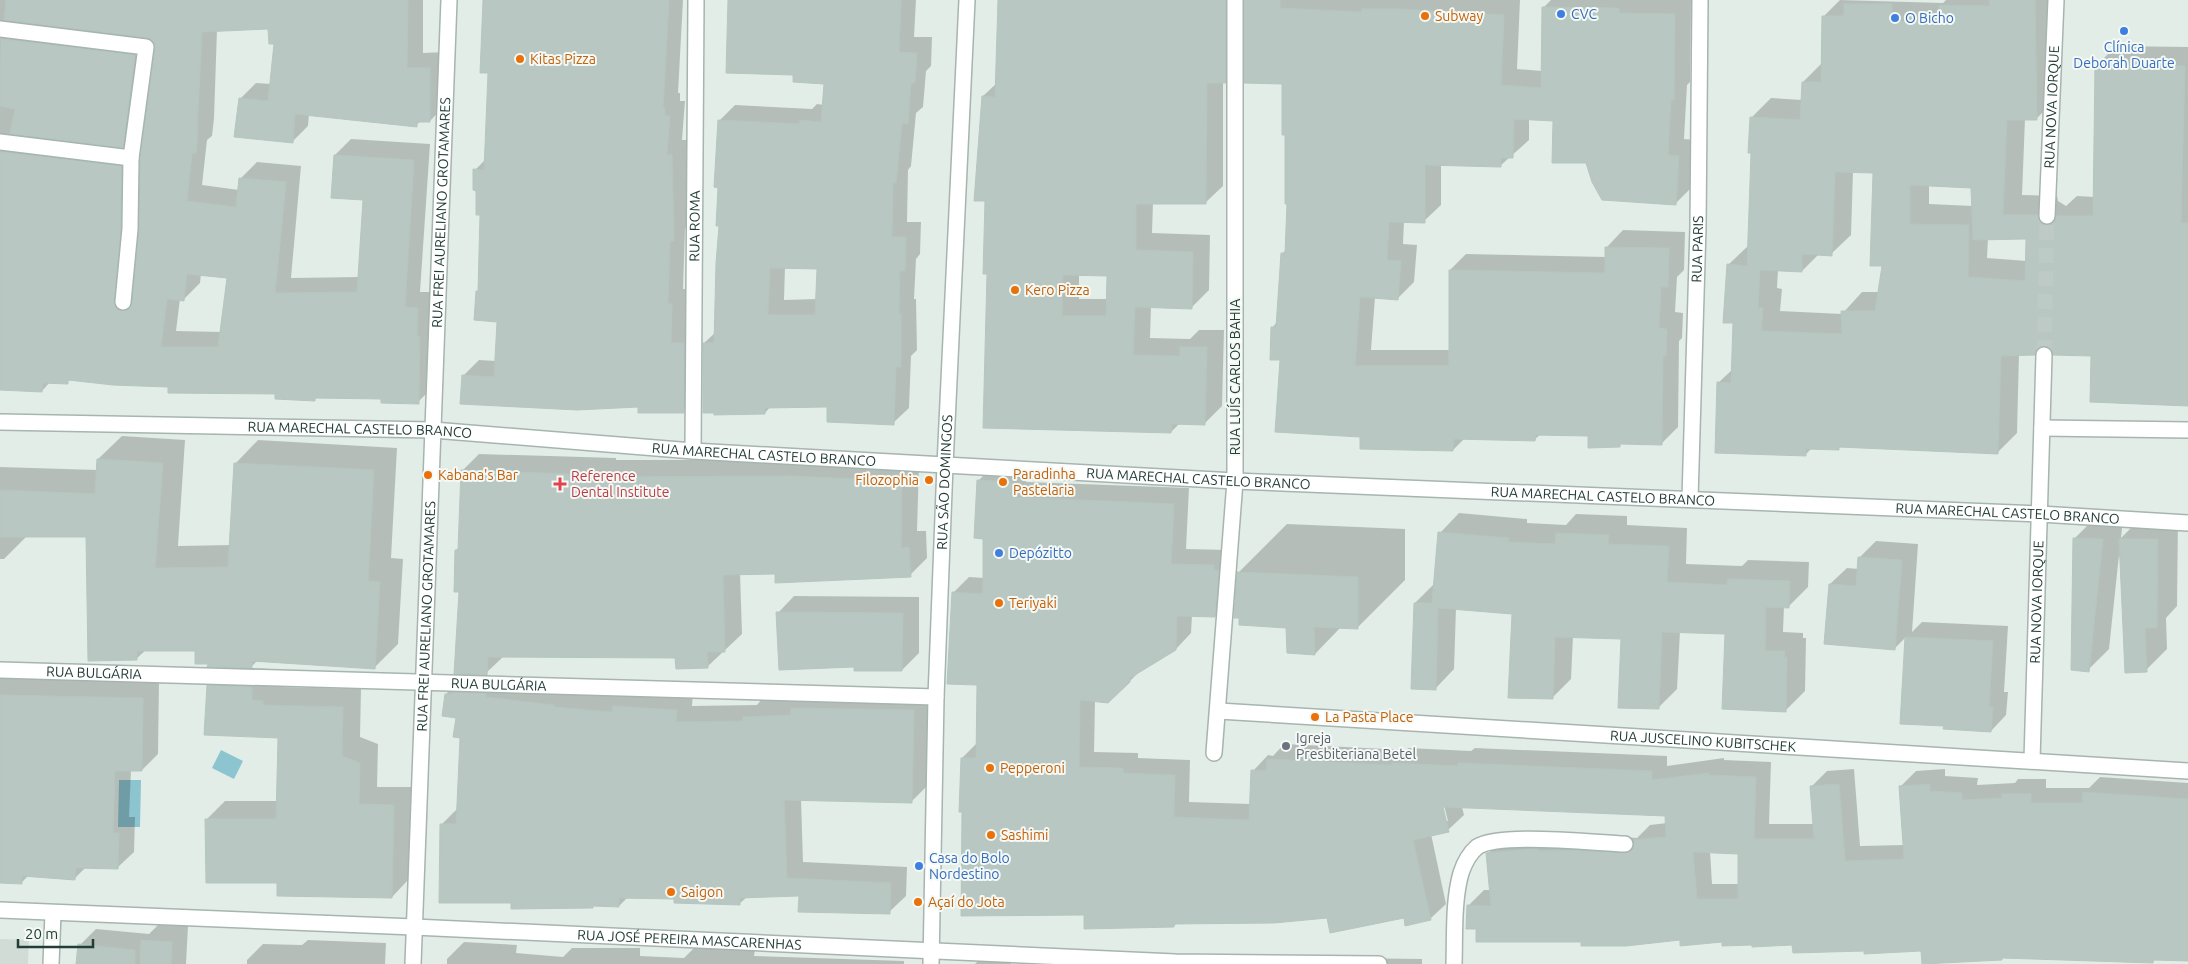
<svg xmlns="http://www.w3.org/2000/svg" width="2188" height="964" viewBox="0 0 2188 964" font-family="Ubuntu,sans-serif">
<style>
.built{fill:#d1dcd7}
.water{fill:#8cc4d0}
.shadow{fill:#0003;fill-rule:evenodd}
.building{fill:#b8c7c1;stroke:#b5c6c0;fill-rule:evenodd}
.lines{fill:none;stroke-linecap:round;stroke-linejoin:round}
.minor-tunnel{stroke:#bdcac5;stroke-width:15;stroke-dasharray:15 8;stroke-linecap:butt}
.minor-casing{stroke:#a6b5af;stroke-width:18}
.minor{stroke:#fff;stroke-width:15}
.shop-dot{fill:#3f7fe0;stroke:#f4f9f6;stroke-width:2}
.food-dot{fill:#e8710a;stroke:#f4f9f6;stroke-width:2}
.health-dot{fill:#e0444e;stroke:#f4f9f6;stroke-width:2}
.worship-dot{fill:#6b7280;stroke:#f4f9f6;stroke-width:2}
.labels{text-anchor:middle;stroke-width:4;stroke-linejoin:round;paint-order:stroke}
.shop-label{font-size:14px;fill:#366cbe;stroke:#f4f9f6;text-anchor:start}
.food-label{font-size:14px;fill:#c56008;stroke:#f4f9f6;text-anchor:start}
.street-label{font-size:14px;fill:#233e37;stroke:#f4f9f6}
.health-label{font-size:14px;fill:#be3a42;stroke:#f4f9f6;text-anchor:start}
.worship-label{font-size:14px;fill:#5b616d;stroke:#f4f9f6;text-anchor:start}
</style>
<rect width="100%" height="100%" fill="#e3ede8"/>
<path class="built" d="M0 939 29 940 28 964H0Z"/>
<g class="water">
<path d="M221 750 243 761 234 779 212 768Z"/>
<path d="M119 780H141L140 827H118Z"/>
</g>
<g class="shadow">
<path d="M0 0H423V53L445 52 446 104 430 121H421L416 125 309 114 308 126 292 142 240 99 256 83 271 84 275 42 270 28 217 30 214 118 212 136 207 140 202 185 239 190 241 178 257 162 301 166 291 278 360 277 365 199 335 155 351 139 430 144 420 292H434V386L418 402 382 398 318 396 314 400 276 393 71 379 67 382H50L42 391 0 388ZM151 35 157 48 133 292 130 290 137 151 60 141V139L122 146 139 130ZM201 274 228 277 222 332 176 331 180 299H184L200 283Z"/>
<path d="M484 0H683L678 93H680V101H685L682 140H687L689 224 685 229 683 289H687L686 328H699V396L683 411 463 376 479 360 496 361 498 321 480 289 481 214 475 170 486 159 489 72Z"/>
<path d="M729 0H916L914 37H932L931 66 926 71 923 107 916 113 911 166 908 170 907 222H921L920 254 916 259 914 299H916L917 350 911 356 909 408 893 423 829 406 770 407 765 413 704 343 716 332 720 225 719 121 735 105 812 109 817 104 824 105 825 83 794 74ZM785 267 818 268 817 299 784 300Z"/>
<path d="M999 0H1243L1242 64 1223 82V186L1205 203H1153L1152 233 1210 235 1209 290 1192 307 1151 306 1150 338 1190 339 1199 330H1224L1222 406 1205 423H1180L1171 432 988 273 983 96 997 83ZM1079 274 1108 275 1107 299H1079Z"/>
<path d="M1246 0H1520L1517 69 1542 71 1543 8 1551 0H1691L1690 82 1687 85 1684 139 1695 140 1692 187 1675 204 1587 162 1554 120 1529 118V140L1500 166 1441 164V205L1424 221H1404L1403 244 1417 245 1414 282 1397 299 1375 297 1371 350H1450V270L1466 254 1606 257 1607 247 1623 230 1685 232 1684 270 1677 277 1675 312 1683 313 1682 338 1679 341 1678 427 1661 444 1622 443 1619 446 1589 435 1541 434 1535 439 1465 438 1453 450 1361 436 1281 359 1272 328 1277 322 1282 254 1287 249 1289 202 1283 83Z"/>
<path d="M1840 0 1943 3 1946 0H2055L2056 99 2037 118 2025 119 2022 195 2057 196 2058 201 2066 206 2077 196 2095 197 2096 66 2116 46 2188 47V405L2092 355 2053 349 2045 344 2034 354H2019L2017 433 1997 453 1842 446 1838 449 1812 448 1805 455 1718 383 1733 369 1735 322 1728 265 1749 245 1752 152 1751 118 1771 98 1802 100 1803 82 1823 62V17ZM1853 171 1874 172 1883 265 1879 292H1862L1842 314 1780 311 1782 289 1777 288 1778 270 1802 271 1819 254H1831L1851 235ZM1929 185 1972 187 1973 206 1929 204ZM2027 237V261L1987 258 1988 238Z"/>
<path d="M122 436 185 440 178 546 231 545 235 464 258 440 397 448 391 558 403 559 398 644 375 667 257 661 250 668 270 669V683H281V687L361 689 360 737 378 744 377 787H412L410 878 392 897 278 881 206 820 225 801H278L279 737 208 686 228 666 196 650H146L136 659 87 536H27L4 559H0V467L98 470V459Z"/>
<path d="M479 454 616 458V460H807L919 465 917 531H926L927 558 910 575 740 573 742 634 707 667 677 657 504 656 486 673 460 591 456 550 460 547 462 471Z"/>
<path d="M994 465 1027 467 1026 482 1189 488 1186 549 1229 550 1230 600 1215 616 1192 615 1191 633 1176 649 1142 669 1130 681 1095 700 1094 752 1138 753V758L1190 760 1189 802 1251 804 1253 771 1268 755 1273 756 1284 744 1407 750 1408 748 1471 751 1475 748 1667 756V766L1724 758V760L1771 762 1769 824H1814L1811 787 1827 771 1854 769 1860 846 1904 845 1900 787 1916 771 1945 769V776L1978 778 1977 785 2015 783 2018 779H2046V788H2089L2100 777 2188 783V959L2156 958 2153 962 2004 957 2002 958 1923 950 1865 949 1681 939 1582 941 1477 928 1468 906 1484 890H1491L1488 854 1503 838 1590 835 1637 838 1650 825 1667 823V815L1462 807 1464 815 1448 830 1431 834 1446 904 1430 919 1405 917 1328 916 1177 923 1174 926 1085 913 963 811 962 758 977 743 978 684 953 593 969 577 984 578 985 538 978 481ZM1441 801H1443L1448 821H1445ZM1710 851 1739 852V884H1712Z"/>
<path d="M1459 513 1527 519V523L1566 525 1576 514 1627 516V525L1687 528 1686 564 1742 566 1748 560 1809 562 1808 587 1789 606H1784L1783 632 1803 633V638H1806L1805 691 1785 711 1727 633 1680 631 1677 689 1658 708 1622 638 1573 636 1571 679 1552 698 1513 613 1456 608 1454 669 1435 689 1415 603 1434 584 1440 533Z"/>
<path d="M2095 518H2123L2121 538 2141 518 2178 519 2177 606 2166 618 2167 649 2146 670 2119 555 2109 649 2088 670 2074 539Z"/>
<path d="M1287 524 1405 529V580L1357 628 1341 627 1315 654 1287 627 1239 572Z"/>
<path d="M1876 541 1918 544 1912 632 1922 622 2008 626 2004 692H2008L2006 715 1991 731 1945 725 1906 637 1895 648 1830 584 1847 568 1859 569 1860 557Z"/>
<path d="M794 596 919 597V653L902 670 855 666 778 613Z"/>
<path d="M0 674H30V679L159 682 158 754 142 770H131L129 817H135L134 852 117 868 86 867 74 879 29 875 22 882H0Z"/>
<path d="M462 677 693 694 692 706 757 705 761 700 930 693 928 785 912 801 801 799 803 862 907 867 906 896 889 912 800 895 747 897 739 904 675 898 628 897 619 906 594 905 592 907 512 902 441 825 458 808 462 737 457 716 446 694Z"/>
<path d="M158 925 188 926 186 964H78L80 945 96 929 149 934Z"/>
<path d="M308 940 386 943 385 964H247V960L263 944 302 945Z"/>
<path d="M464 942 517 945 516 953 563 957 572 948H640V956L684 958 695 947 755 949 754 956 904 961V964H447V959Z"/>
<path d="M1011 951V964H975L987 952Z"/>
<path d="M1263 957 1422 959V964H1256Z"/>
</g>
<g class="building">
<path d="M6 0H408L407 68H430V122H417V127L295 114 293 143 234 137 239 98 268 101 274 44H269L268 29 202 32 197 133H198L196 153H192L187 201 236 207 239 178 286 182 275 293 357 292 363 200 331 198 334 155 414 160 405 307 418 308 417 336H420L419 404 381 403V399L315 398V401L275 399V394L168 393V387L113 385 68 380V384L43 383 42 392 0 390V152L122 166 121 228 114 301 118 310H127L132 303 139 230 140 159 155 48 152 40 147 38 4 20ZM187 274 227 278 218 347H161L167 299 184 301Z"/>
<path d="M483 0H669L663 108H665V116H670L667 155H672L674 241H670L668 304H672L671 343H684V413H638V407L577 410 460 404 462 375 494 377 497 322 474 320 476 291H478L480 215H476V191L473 190V169L484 170 488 73H480Z"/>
<path d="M728 0H901L899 52 917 53 915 83H911L908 124 902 123 896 183H893L892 237H906L905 271H900L899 314H901V367H896L894 425 827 422V407L765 408V414L714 415V413H703V343H714L716 263 719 226H716L718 188 714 187 718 120 799 124 800 120 821 122 824 84 793 82V75L726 73ZM770 268 817 269 815 315H768Z"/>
<path d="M998 0H1226V83H1207L1206 204H1136V250L1193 252 1192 309 1135 307 1133 355 1180 356V347H1207L1205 425 1172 424 1171 433 983 428 987 274H983L985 201H974L982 96 995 97ZM1063 275 1107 276 1106 316H1062Z"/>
<path d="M1244 0H1280V8L1362 12V9H1401L1504 15 1501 85 1541 88 1542 7 1619 8V13L1675 14 1674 100H1671L1668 155 1679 156 1676 205 1602 200 1592 182 1586 163H1552L1553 121 1514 119 1513 158H1501V167L1425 165V223L1389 222 1387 260 1401 261 1398 300 1360 297 1355 366H1449V270L1605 273V247L1669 248 1668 287H1661L1659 328 1667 329 1666 356H1663L1662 445 1620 444V447L1588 448V436L1536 435 1535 441 1454 439 1453 451 1360 449V437L1275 432 1280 360H1270L1271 327H1276L1281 253H1285L1287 204H1285V135H1282V84L1244 83Z"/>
<path d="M1989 0H2035L2037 120H2007L2003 215H2038L2042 224 2047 225 2055 221 2056 216H2093L2095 65 2185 66 2181 223H2188V406L2090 402 2091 356 2053 355 2049 347 2044 346 2036 350 2035 355 2001 356 1998 454 1839 447V450L1806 449V456L1715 453 1717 382 1731 383 1733 323H1723L1727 264 1747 266 1751 153H1748L1750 117 1800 120 1802 82H1821L1822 16H1844V4H1892V21L1938 22 1939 5 1990 6ZM1835 172 1873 173 1870 266H1882L1875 311H1841L1842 334 1761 331 1763 308H1758L1760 270 1802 272V254L1832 256ZM1910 185 1971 188 1973 240 2026 239 2025 281 1968 277 1969 225 1910 224Z"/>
<path d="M1 39 135 55 123 148 10 134 15 109 0 106Z"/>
<path d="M97 459 163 463 155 568 228 567 234 463 374 470 368 581 380 582 375 669 252 661V668L207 667 208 664H195V651H137V660L88 661 86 537H0V490L95 494Z"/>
<path d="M461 470 599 475V477L789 476 902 481 901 548 909 547 911 577 775 583V574L723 575 725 652H707L708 668 676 669 675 658 488 657 487 675 454 674 459 592H454L455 550H458Z"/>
<path d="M977 480 1012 482 1011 497 1174 504 1171 564 1214 565V570L1219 571 1215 617 1177 616 1176 650 1130 678V682L1108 703 1080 700 1079 767 1123 768V773L1175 775 1174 817 1249 820 1251 770 1266 771 1267 759 1392 765V763L1458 766V763L1652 771V780L1709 773V775L1756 777 1754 839H1814L1810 786 1839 784 1845 861 1904 859 1899 786 1930 784V791L1962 793V800L2002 798V794H2031V803H2082L2083 792 2188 799V961L2153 960V963L2002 958V960L1922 964 1921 951 1864 954V951L1793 953 1792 945 1752 947V945L1722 946V942L1680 946V940L1626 946H1581V942H1476V929H1466L1467 905 1491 906 1486 853 1531 849H1538L1539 851 1574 850 1625 853 1633 849V840L1666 837 1665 816 1443 807 1449 832 1413 840 1431 920 1405 926 1404 918 1330 933 1327 918 1274 923 1174 924V927L1084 929V915L961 916 962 812H959L961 758H976L977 685 947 684 952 592 983 594V539L974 538ZM1693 852 1738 854V899H1697Z"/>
<path d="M1438 532 1509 538 1508 542 1555 544 1556 533 1609 535 1608 544 1669 546 1667 582 1727 585 1728 579 1790 581 1789 608 1766 607 1765 651H1785L1784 657H1787L1786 712 1722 709 1725 634 1662 632 1659 709 1618 708 1621 639 1555 637 1553 699 1508 698 1512 614 1438 608 1436 690 1411 689 1414 603H1432Z"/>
<path d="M2073 538 2103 539 2089 672 2071 670Z"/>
<path d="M2119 539H2158L2157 628H2145L2147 672 2125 673Z"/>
<path d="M1858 557 1902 560 1895 650 1824 644 1829 584 1856 586Z"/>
<path d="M1237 572 1358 577V629L1314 627 1315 655 1287 653 1286 628 1239 625V618H1234Z"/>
<path d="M776 612 903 613 902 671H854V667L779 670Z"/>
<path d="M1905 637 1993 641 1989 707H1993L1991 732 1943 729 1944 726 1900 724Z"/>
<path d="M207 685 252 687V700L263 701V705L343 707 342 756 360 763 359 804 394 805 392 898 277 896V883H206L205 819H276L278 738 204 735Z"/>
<path d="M453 692 486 693V697L554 705V707L612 712 613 706 677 710 676 722 743 721V717L791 715V708L914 710 912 803 784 800 787 878 891 883 890 914 798 912 799 896 740 898V905L674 903V899L619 898V907L593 906V908L511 909V903H439L440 824H456L457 804 460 738 453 737 456 718 442 716 445 694H453Z"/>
<path d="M0 695 143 698 142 771H115L113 833H119L118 869 76 868 75 880 22 876V884L0 883Z"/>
<path d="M141 940 172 942 171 964H140Z"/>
<path d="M78 944 135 950V964H76Z"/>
</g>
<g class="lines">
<path class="minor-tunnel" d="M2044 355 2047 216"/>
<g class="minor-casing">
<g id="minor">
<path d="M0 29 146 47 131 158 130 229 123 302"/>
<path d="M0 142 131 158"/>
<path id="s1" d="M2047 216 2056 0"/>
<path id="s2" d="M0 422 433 430 693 451 945 465 1235 481 2040 514 2188 523"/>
<path d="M2042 428 2188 430"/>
<path id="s3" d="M693 451 696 0"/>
<path id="s4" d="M1690 499 1698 227 1700 0"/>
<path id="s5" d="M0 670 936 697"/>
<path id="s6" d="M1219 711 2188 771"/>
<path d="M1214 753 1235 481V0"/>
<path id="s7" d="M2032 760 2044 355"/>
<path id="s8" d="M0 910 414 927 1175 962 1379 964"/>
<path d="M51 964 53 913"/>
<path id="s9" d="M413 964 449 0"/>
<path id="s10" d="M931 964 936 697 945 465 967 0"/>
<path d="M1454 964C1455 935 1453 901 1461 873 1464 864 1470 853 1477 847 1499 832 1595 843 1625 844"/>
</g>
</g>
<use href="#minor" class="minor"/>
</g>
<g class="shop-dot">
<circle cx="1561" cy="14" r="5"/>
<circle cx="1895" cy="18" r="5"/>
<circle cx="2124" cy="31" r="5"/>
<circle cx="999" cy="553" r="5"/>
<circle cx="919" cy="866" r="5"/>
</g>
<g class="food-dot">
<circle cx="1425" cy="16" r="5"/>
<circle cx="520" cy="59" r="5"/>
<circle cx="1015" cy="290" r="5"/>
<circle cx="428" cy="475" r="5"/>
<circle cx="929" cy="480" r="5"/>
<circle cx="1003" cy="482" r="5"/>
<circle cx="999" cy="603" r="5"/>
<circle cx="1315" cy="717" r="5"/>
<circle cx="990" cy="768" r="5"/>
<circle cx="991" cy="835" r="5"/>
<circle cx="671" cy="892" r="5"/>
<circle cx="918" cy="902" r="5"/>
</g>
<path class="health-dot" d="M557.5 476.5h5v5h5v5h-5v5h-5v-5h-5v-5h5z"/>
<circle class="worship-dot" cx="1286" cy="746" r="5"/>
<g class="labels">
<g class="shop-label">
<text x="1571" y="19">CVC</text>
<text x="1905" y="23">O Bicho</text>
<text x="2124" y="52" text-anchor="middle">Clínica<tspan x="2124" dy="16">Deborah Duarte</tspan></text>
<text x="1009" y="558">Depózitto</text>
<text x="929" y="863">Casa do Bolo<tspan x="929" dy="16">Nordestino</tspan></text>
</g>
<g class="food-label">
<text x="1435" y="21">Subway</text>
<text x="530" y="64">Kitas Pizza</text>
<text x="1025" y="295">Kero Pizza</text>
<text x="1013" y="479">Paradinha<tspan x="1013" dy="16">Pastelaria</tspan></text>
<text x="438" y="480">Kabana's Bar</text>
<text x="919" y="485" text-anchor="end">Filozophia</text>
<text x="1009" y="608">Teriyaki</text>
<text x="1325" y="722">La Pasta Place</text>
<text x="1000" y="773">Pepperoni</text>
<text x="1001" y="840">Sashimi</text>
<text x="681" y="897">Saigon</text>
<text x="928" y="907">Açaí do Jota</text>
</g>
<g class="street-label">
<text dy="5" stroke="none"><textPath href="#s1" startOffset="109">RUA NOVA IORQUE</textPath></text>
<text dy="5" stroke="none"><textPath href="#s9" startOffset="752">RUA FREI AURELIANO GROTAMARES</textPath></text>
<text dy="5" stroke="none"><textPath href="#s3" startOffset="225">RUA ROMA</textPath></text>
<text dy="5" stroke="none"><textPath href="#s4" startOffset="250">RUA PARIS</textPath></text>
<text transform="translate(1235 377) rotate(-90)" y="5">RUA LUÍS CARLOS BAHIA</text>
<text dy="5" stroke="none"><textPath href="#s2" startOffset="360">RUA MARECHAL CASTELO BRANCO</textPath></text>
<text dy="5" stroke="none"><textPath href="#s2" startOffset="765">RUA MARECHAL CASTELO BRANCO</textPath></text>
<text dy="5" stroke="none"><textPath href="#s2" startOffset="1200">RUA MARECHAL CASTELO BRANCO</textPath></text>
<text dy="5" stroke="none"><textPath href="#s10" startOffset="482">RUA SÃO DOMINGOS</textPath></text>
<text dy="5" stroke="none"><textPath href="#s2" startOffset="1605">RUA MARECHAL CASTELO BRANCO</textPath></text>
<text dy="5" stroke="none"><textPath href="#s2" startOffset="2010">RUA MARECHAL CASTELO BRANCO</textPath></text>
<text dy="5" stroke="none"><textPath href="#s7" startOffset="158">RUA NOVA IORQUE</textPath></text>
<text dy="5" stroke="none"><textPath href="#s9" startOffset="348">RUA FREI AURELIANO GROTAMARES</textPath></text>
<text dy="5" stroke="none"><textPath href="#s5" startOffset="94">RUA BULGÁRIA</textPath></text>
<text dy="5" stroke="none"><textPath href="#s5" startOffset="499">RUA BULGÁRIA</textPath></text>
<text dy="5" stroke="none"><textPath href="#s6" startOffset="485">RUA JUSCELINO KUBITSCHEK</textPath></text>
<text dy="5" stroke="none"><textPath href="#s8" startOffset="690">RUA JOSÉ PEREIRA MASCARENHAS</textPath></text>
</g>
<g class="health-label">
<text x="571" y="481">Reference<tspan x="571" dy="16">Dental Institute</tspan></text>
</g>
<g class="worship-label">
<text x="1296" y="743">Igreja<tspan x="1296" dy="16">Presbiteriana Betel</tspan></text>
</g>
</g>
<path d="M18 939v8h75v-8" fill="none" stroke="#233e37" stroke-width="2.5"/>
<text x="25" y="939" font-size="15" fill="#233e37" stroke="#f4f9f6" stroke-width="4" paint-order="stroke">20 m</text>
</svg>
